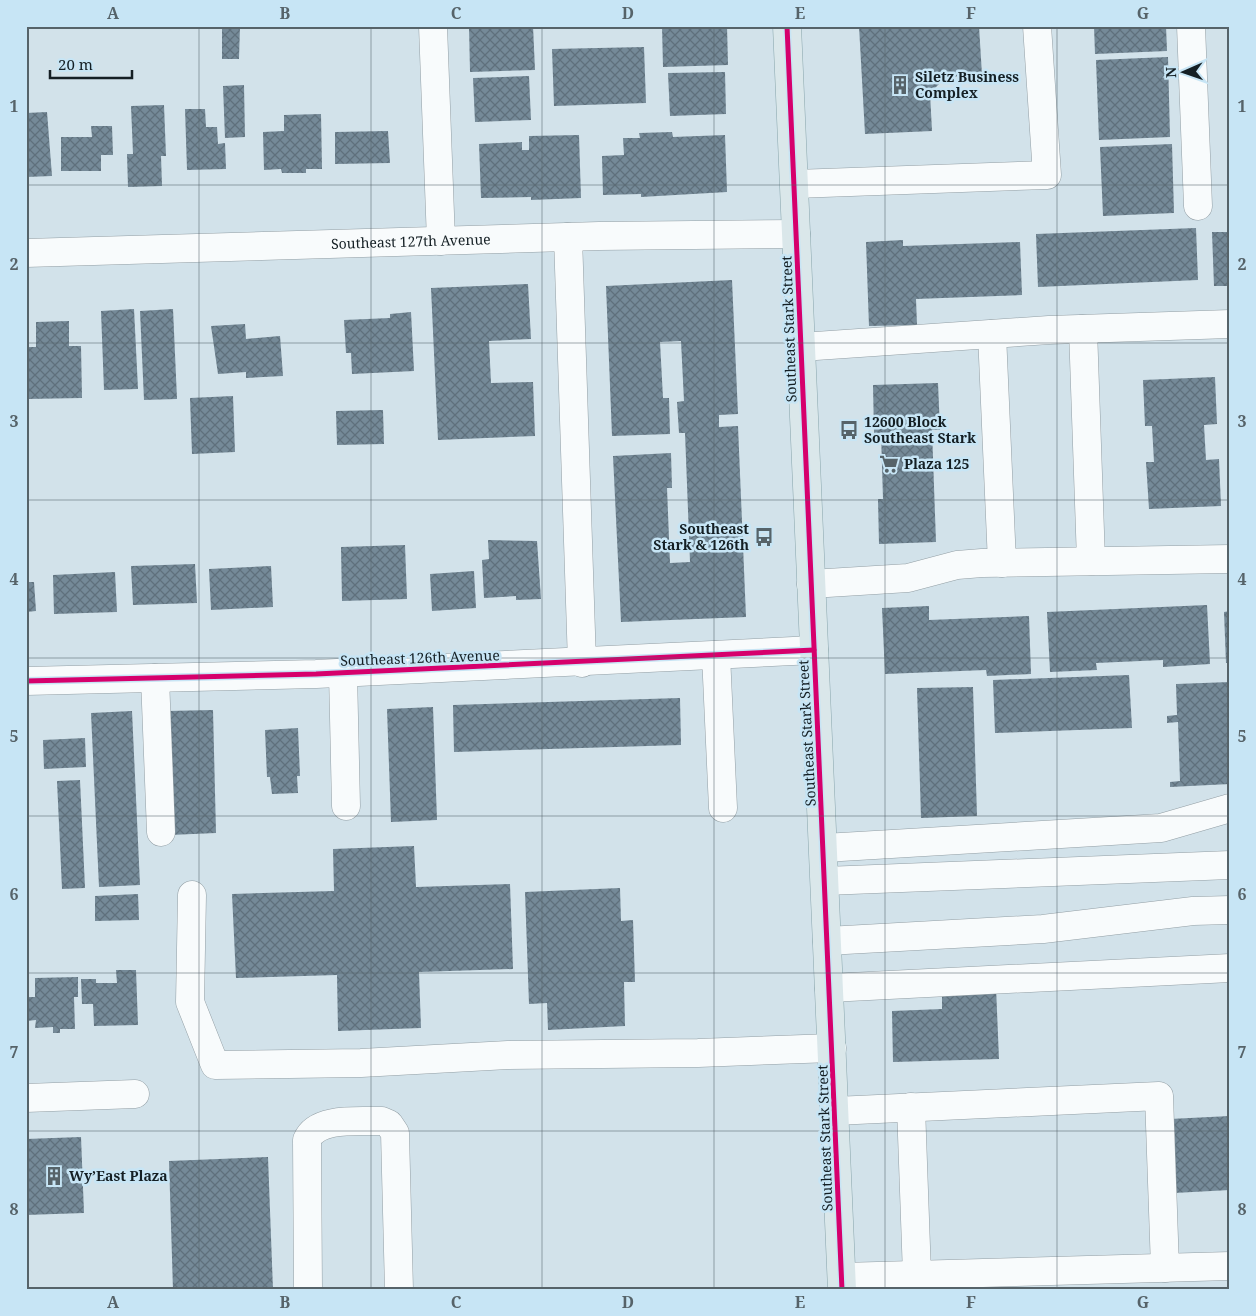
<svg xmlns="http://www.w3.org/2000/svg" width="1256" height="1316" viewBox="0 0 1256 1316" font-family="'Noto Serif',serif">
<style>
.building{fill:url(#building-cross-hatch)}
.lines{fill:none;stroke-linecap:round;stroke-linejoin:round}
.minor-casing{stroke:#929ea4;stroke-width:29}
.major-casing{stroke:#88a5ac;stroke-width:29}
.minor{stroke:#f8fbfc;stroke-width:28}
.major{stroke:#dae7ea;stroke-width:28}
.cycleway-casing{stroke:#c7e5f5;stroke-width:8}
.cycleway{stroke:#d6006c;stroke-width:5}
.grid{fill:none;stroke:#566369;stroke-width:1;stroke-opacity:0.55}
.labels{text-anchor:middle;stroke-width:5;stroke-linejoin:round;paint-order:stroke}
.poi-label{font-size:14px;font-weight:bold;fill:#141f24;stroke:#c7e5f5;text-anchor:start}
.street-label{font-size:14px;fill:#141f24;stroke:#c7e5f5}
.neatline{fill:none;stroke:#566369;stroke-width:2}
.grid-label{font-size:16px;text-anchor:middle;font-weight:bold;fill:#566369}
</style>
<defs>
<pattern id="building-cross-hatch" width="8" height="8" patternUnits="userSpaceOnUse" patternTransform="scale(1.25)"><rect width="8" height="8" fill="#758a98"/><path d="M0 0l8 8M0 8l8-8" fill="none" stroke="#5f707c"/></pattern>
</defs>
<rect width="100%" height="100%" fill="#d2e2ea"/>
<g class="building">
<path d="M222 26H240L239 59H222Z"/>
<path d="M469 26H533L535 70 470 72Z"/>
<path d="M662 26H727L728 65 663 67Z"/>
<path d="M859 26H979L982 75 946 77 930 93 932 131 865 134Z"/>
<path d="M1094 26H1166L1167 51 1095 54Z"/>
<path d="M644 47 646 103 554 106 552 49Z"/>
<path d="M1168 57 1170 137 1099 140 1096 60Z"/>
<path d="M725 72 726 114 670 116 668 73Z"/>
<path d="M529 76 531 120 475 122 473 78Z"/>
<path d="M244 85 245 137 225 138 223 86Z"/>
<path d="M164 105 166 156H161L162 186 128 187 127 154H133L131 106Z"/>
<path d="M185 109H205L206 127H217L218 144 225 143 226 169 187 170Z"/>
<path d="M47 112 52 176 26 177V113Z"/>
<path d="M321 114 322 169H306V173H282L281 169 264 170 263 132 284 131V115Z"/>
<path d="M91 126H112L113 155H101V171H61V137H92Z"/>
<path d="M388 131 390 163 335 164V132Z"/>
<path d="M672 132 673 137 725 135 727 192 641 197V194L603 195 602 156 624 155 623 138H640L639 133Z"/>
<path d="M579 135 581 198 531 200V197L481 198 479 144 522 142V150H529V136Z"/>
<path d="M1172 144 1174 213 1103 216 1100 147Z"/>
<path d="M1196 228 1198 280 1038 287 1036 234Z"/>
<path d="M1212 232H1230V286H1214Z"/>
<path d="M903 240V246L1020 242 1022 295 916 299 917 325 869 326 866 242Z"/>
<path d="M732 280 738 414 719 415V427L738 426 746 617 621 622 613 456 671 453 672 488H667L670 563 690 562 685 433H679L677 402 684 401 681 341 660 342 663 398H669L670 434 612 436 606 286Z"/>
<path d="M528 284 531 339 489 341 491 383 533 382 535 436 438 440 431 288Z"/>
<path d="M134 309 138 389 104 390 101 311Z"/>
<path d="M173 309 177 399 144 400 140 311Z"/>
<path d="M411 312 414 371 352 374 351 353H346L344 320 390 318V314Z"/>
<path d="M69 321V346H81L82 398 27 399 26 347H36V322Z"/>
<path d="M245 324 246 339 280 336 283 376 246 378V372L218 374 211 326Z"/>
<path d="M1215 377 1217 424 1204 425 1206 460 1219 459 1221 506 1149 509 1146 462H1154L1152 426H1145L1143 380Z"/>
<path d="M938 383 940 430H932L936 542 879 544 878 499H883L881 433H874L873 385Z"/>
<path d="M233 396 235 452 192 454 190 398Z"/>
<path d="M383 410 384 444 337 445 336 411Z"/>
<path d="M488 540 537 541 541 599 516 600V596L484 598 482 560 489 559Z"/>
<path d="M405 545 407 599 342 601 341 547Z"/>
<path d="M26 550 29 582H34L36 611 26 612Z"/>
<path d="M195 564 197 603 133 605 131 566Z"/>
<path d="M271 566 273 607 211 610 209 569Z"/>
<path d="M474 571 476 608 432 611 430 574Z"/>
<path d="M115 572 117 612 54 614 53 575Z"/>
<path d="M1207 605 1210 664 1163 667V660L1096 663 1097 670 1050 672 1047 612Z"/>
<path d="M929 606V620L1029 616 1031 674 987 676 986 670 885 674 882 608Z"/>
<path d="M1230 611V663H1226L1224 612Z"/>
<path d="M1129 675 1132 728 995 733 993 680Z"/>
<path d="M1230 682V784L1170 787V782L1180 781 1178 722 1167 723V716L1177 715 1176 684Z"/>
<path d="M973 687 977 816 921 818 917 688Z"/>
<path d="M680 698 681 745 454 752 453 705Z"/>
<path d="M433 707 437 820 391 822 387 709Z"/>
<path d="M213 710 216 833 170 835 167 711Z"/>
<path d="M132 711 140 885 99 887 91 713Z"/>
<path d="M298 728 300 776H297L298 793 272 794 270 777H267L265 730Z"/>
<path d="M85 738 86 767 44 769 43 740Z"/>
<path d="M80 780 85 888 62 889 57 781Z"/>
<path d="M414 846 416 887 510 884 513 969 419 972 421 1028 338 1031 337 975 236 978 232 894 334 891 333 849Z"/>
<path d="M620 888 621 921 633 920 635 982H624L625 1026 548 1030 547 1003 529 1004 525 892Z"/>
<path d="M138 894 139 920 95 921V896Z"/>
<path d="M116 970H136L138 1025 94 1026 93 1004H82L81 979H96V983H117Z"/>
<path d="M78 977V997H74L75 1029H60V1033H53V1027L35 1028 36 1020 26 1021V997H35V978Z"/>
<path d="M996 987 999 1059 893 1062 892 1011 942 1009V990Z"/>
<path d="M1230 1116V1190L1174 1193 1170 1119Z"/>
<path d="M81 1137 84 1213 26 1215V1139Z"/>
<path d="M268 1157 273 1290H173L169 1161Z"/>
</g>
<g class="lines">
<g class="minor-casing">
<g id="minor">
<path d="M433 26 441 241"/>
<path d="M1191 26 1198 206"/>
<path d="M795 184 1047 175 1037 26"/>
<path d="M568 237 582 663"/>
<path id="s1" d="M26 253 599 236 796 234"/>
<path d="M1083 329 1091 561"/>
<path d="M992 334 1002 563"/>
<path d="M801 347 1049 330 1230 324"/>
<path d="M811 584 908 578 957 565 982 563 1230 559"/>
<path d="M716 655 723 808"/>
<path d="M343 673 346 806"/>
<path d="M155 678 161 832"/>
<path d="M26 681 316 674 814 650"/>
<path d="M824 848 1161 828 1230 808"/>
<path d="M825 881 1230 865"/>
<path d="M192 895 190 1002 215 1065 361 1063 508 1055 698 1053 832 1048"/>
<path d="M827 941 1043 929 1193 911 1230 910"/>
<path d="M829 988 1230 968"/>
<path d="M26 1098 135 1094"/>
<path d="M911 1107 917 1275"/>
<path d="M835 1111 1159 1096 1165 1268"/>
<path d="M842 1277 1230 1266"/>
<path d="M308 1290 307 1140C317 1116 361 1122 382 1121L389 1124 395 1133 399 1290"/>
</g>
</g>
<g class="major-casing">
<path id="major" d="M787 26 842 1290"/>
</g>
<use href="#minor" class="minor"/>
<use href="#major" class="major"/>
<g class="cycleway-casing">
<g id="cycleway">
<path d="M787 26 842 1290"/>
<path d="M26 681 316 674 814 650"/>
</g>
</g>
<use href="#cycleway" class="cycleway"/>
</g>
<path class="grid" d="M199 26V1290M371 26V1290M542 26V1290M714 26V1290M885 26V1290M1057 26V1290M26 185H1230M26 343H1230M26 500H1230M26 658H1230M26 816H1230M26 973H1230M26 1131H1230"/>
<defs>
<g id="building-bare" transform="scale(1.5)"><path d="M-4-6H4V6H1V3H-1V6H-4ZM-2.5-4.3h1.7v1.8h-1.7ZM.8-4.3h1.7v1.8H.8ZM-2.5-1h1.7V.8h-1.7ZM.8-1h1.7V.8H.8Z" fill="#566369" stroke="#c7e5f5" stroke-width="2.5" paint-order="stroke"/></g>
<g id="bus-bare" transform="scale(1.5)"><path d="M-5-6H5V4H4V6H2V4H-2V6H-4V4H-5ZM-3.5-4V0h7V-4ZM-3.5 1.2v1.5H-2V1.2ZM2 1.2v1.5H3.5V1.2Z" fill="#566369" stroke="#c7e5f5" stroke-width="2.5" paint-order="stroke"/></g>
<g id="supermarket-bare" transform="scale(1.5)"><path d="M-6-5.5h2.5l.6 2H6L4.5 2H-2.5L-4.4-4H-6ZM-1.5 3.2a1.3 1.3 0 1 0 .1 0ZM3 3.2a1.3 1.3 0 1 0 .1 0Z" fill="#566369" stroke="#c7e5f5" stroke-width="2.5" paint-order="stroke"/></g>
</defs>
<g fill-rule="evenodd">
<use href="#building-bare" x="900" y="85"/>
<use href="#bus-bare" x="849" y="430"/>
<use href="#supermarket-bare" x="889" y="464"/>
<use href="#bus-bare" x="764" y="537"/>
<use href="#building-bare" x="54" y="1176"/>
</g>
<g class="labels">
<g class="poi-label">
<text x="915" y="82">Siletz Business<tspan x="915" dy="16">Complex</tspan></text>
<text x="864" y="427">12600 Block<tspan x="864" dy="16">Southeast Stark</tspan></text>
<text x="904" y="469">Plaza 125</text>
<text x="749" y="534" text-anchor="end">Southeast<tspan x="749" dy="16">Stark &amp; 126th</tspan></text>
<text x="69" y="1181">Wy’East Plaza</text>
</g>
<g class="street-label">
<text dy="5" stroke="none"><textPath href="#s1" startOffset="385">Southeast 127th Avenue</textPath></text>
<text transform="translate(789 329) rotate(-92)" y="5">Southeast Stark Street</text>
<text transform="translate(420 658) rotate(-2)" y="5">Southeast 126th Avenue</text>
<text transform="translate(807 733) rotate(-93)" y="5">Southeast Stark Street</text>
<text transform="translate(825 1138) rotate(-92)" y="5">Southeast Stark Street</text>
</g>
</g>
<rect width="1256" height="1316" fill="none" stroke="#c7e5f5" stroke-width="55"/>
<g transform="translate(1184 72) rotate(268)" stroke="#c7e5f5" stroke-width="4" paint-order="stroke">
<path d="M0-4L9 19L0 12L-9 19Z" fill="#141f24"/>
<text y="-8" font-size="14" font-weight="bold" text-anchor="middle" fill="#141f24">N</text>
</g>
<path d="M50 70v8h82v-8" fill="none" stroke="#141f24" stroke-width="2.5"/>
<text x="58" y="70" font-size="15" fill="#141f24" stroke="#c7e5f5" stroke-width="4" paint-order="stroke">20 m</text>
<rect x="28" y="28" width="1200" height="1260" class="neatline"/>
<g class="grid-label">
<text x="113" y="19">A</text>
<text x="285" y="19">B</text>
<text x="456" y="19">C</text>
<text x="628" y="19">D</text>
<text x="800" y="19">E</text>
<text x="971" y="19">F</text>
<text x="1143" y="19">G</text>
<text x="14" y="112">1</text>
<text x="1242" y="112">1</text>
<text x="14" y="270">2</text>
<text x="1242" y="270">2</text>
<text x="14" y="427">3</text>
<text x="1242" y="427">3</text>
<text x="14" y="585">4</text>
<text x="1242" y="585">4</text>
<text x="14" y="742">5</text>
<text x="1242" y="742">5</text>
<text x="14" y="900">6</text>
<text x="1242" y="900">6</text>
<text x="14" y="1058">7</text>
<text x="1242" y="1058">7</text>
<text x="14" y="1215">8</text>
<text x="1242" y="1215">8</text>
<text x="113" y="1308">A</text>
<text x="285" y="1308">B</text>
<text x="456" y="1308">C</text>
<text x="628" y="1308">D</text>
<text x="800" y="1308">E</text>
<text x="971" y="1308">F</text>
<text x="1143" y="1308">G</text>
</g>
</svg>
